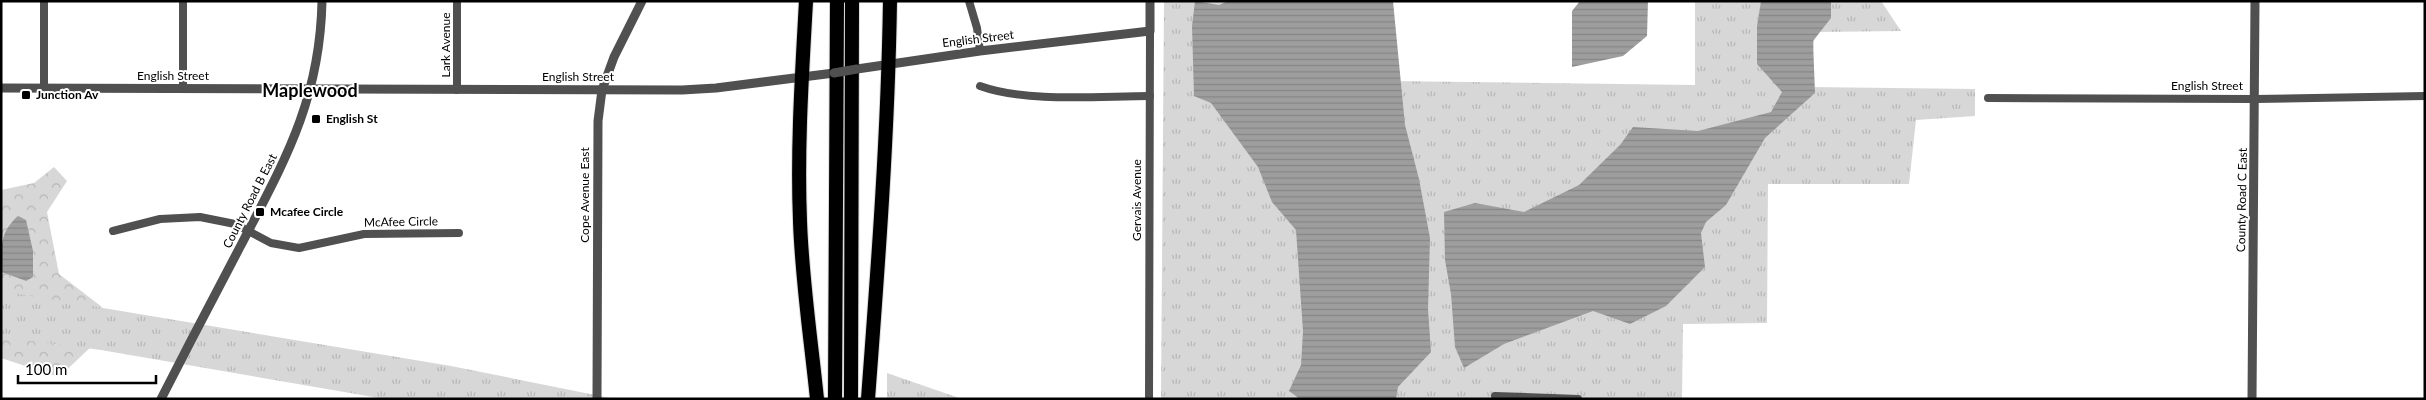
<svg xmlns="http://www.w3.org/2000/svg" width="2426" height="400" viewBox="0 0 2426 400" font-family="Lato,sans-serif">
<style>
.forest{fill:url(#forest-crowns)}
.park{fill:url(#park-tufts)}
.water{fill:url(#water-rules)}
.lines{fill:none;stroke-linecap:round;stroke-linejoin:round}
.motorway-casing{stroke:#dbdbdb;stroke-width:16}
.minor{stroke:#505050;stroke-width:8}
.tertiary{stroke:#505050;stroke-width:9}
.motorway{stroke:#000;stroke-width:14}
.tertiary-bridge{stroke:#505050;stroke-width:9}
.poi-dot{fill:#000;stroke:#fff;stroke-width:2}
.labels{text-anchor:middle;stroke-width:4;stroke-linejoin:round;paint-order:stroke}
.street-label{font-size:12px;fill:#000;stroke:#fff}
.poi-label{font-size:12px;font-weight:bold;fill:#000;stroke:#fff;text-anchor:start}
.district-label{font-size:18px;font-weight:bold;fill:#000;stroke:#fff}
</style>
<defs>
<pattern id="forest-crowns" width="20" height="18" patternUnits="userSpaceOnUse" patternTransform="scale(1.25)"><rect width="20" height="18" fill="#d7d7d7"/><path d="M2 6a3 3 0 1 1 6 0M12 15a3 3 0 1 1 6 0" fill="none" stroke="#b7b7b7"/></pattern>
<pattern id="park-tufts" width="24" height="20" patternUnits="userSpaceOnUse" patternTransform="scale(1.25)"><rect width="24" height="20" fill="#d7d7d7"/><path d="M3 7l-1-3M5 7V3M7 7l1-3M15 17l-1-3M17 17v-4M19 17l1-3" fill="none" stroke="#b7b7b7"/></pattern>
<pattern id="water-rules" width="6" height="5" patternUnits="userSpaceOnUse" patternTransform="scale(1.25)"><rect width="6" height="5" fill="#9e9e9e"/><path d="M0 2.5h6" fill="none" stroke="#868686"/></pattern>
</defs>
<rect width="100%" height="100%" fill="#fff"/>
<path class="forest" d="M54 167 67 181 47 212 59 274 102 307 93 345 59 377 1 358V272L26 281 2 236 1 246V190L34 183Z"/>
<g class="park">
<path d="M1164 1H1387L1389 81 1695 85V1H1881L1901 31 1815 32 1809 87 1975 89V116L1916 120 1909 184H1768L1767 323 1683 324 1682 399H1161Z"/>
<path d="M1 291 451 366 615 399H385L101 350 1 337Z"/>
<path d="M887 373 962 399H887Z"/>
</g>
<g class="water">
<path d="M1195 1 1219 5 1228 1H1393L1405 125 1419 179 1430 238 1428 309 1431 352 1398 387 1396 399H1300L1289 391 1301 365 1303 331 1296 230 1272 202 1258 167 1211 103 1194 96 1192 26Z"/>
<path d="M1580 1H1648L1647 36 1623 56 1572 67V11Z"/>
<path d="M1761 1H1831V18L1813 41 1815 93 1765 138 1726 205 1706 222 1701 233 1705 267 1666 306 1630 324 1593 311 1504 344 1464 368 1455 347 1451 294 1445 260 1444 212 1475 203 1524 212 1579 185 1620 145 1633 127 1698 131 1771 112 1782 92 1757 64V26Z"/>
<path d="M18 216 26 220 33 251V277L26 281 1 272C1 246 0 232 18 216Z"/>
</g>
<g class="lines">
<g class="motorway-casing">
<g id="motorway">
<path d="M806 1C802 74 797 148 800 221 802 281 811 340 817 399"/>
<path d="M835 399 837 1"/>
<path d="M851 399 852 1"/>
<path d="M868 399C878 266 888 134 890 1"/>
</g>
</g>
<g class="minor">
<path d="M44 1V88"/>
<path d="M457 1V90"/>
<path d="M969 1 977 28 980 51"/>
<path d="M980 86C1027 103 1099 96 1150 96"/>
<path d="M183 88V1"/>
<path d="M1988 98 2255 99 2425 96"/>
<path d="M113 231 160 219 200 217 235 224 271 243 299 248 364 234 459 233"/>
<path d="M1495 396 1578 399"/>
<path d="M1149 399 1150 31"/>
</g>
<g class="tertiary">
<path d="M857 69 980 51 1150 31V1"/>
<path d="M1 88 682 90 716 88 834 73"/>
<path d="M161 399C187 348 213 298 240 247 284 162 320 101 322 1"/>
<path d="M597 399 598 121 602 90 614 57 642 1"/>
<path d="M2252 399 2255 1"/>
</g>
<use href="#motorway" class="motorway"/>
<path class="tertiary-bridge" d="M834 73 857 69"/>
</g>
<g class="poi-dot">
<rect x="21" y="90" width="10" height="10" rx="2.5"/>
<rect x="311" y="114" width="10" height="10" rx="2.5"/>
<rect x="255" y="207" width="10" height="10" rx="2.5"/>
</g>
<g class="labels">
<g class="street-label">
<text transform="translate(978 39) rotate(-7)" y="4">English Street</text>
<text transform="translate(446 45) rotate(-90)" y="4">Lark Avenue</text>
<text x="173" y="80">English Street</text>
<text x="578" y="81">English Street</text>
<text x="2207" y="90">English Street</text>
<text transform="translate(585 195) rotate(-90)" y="4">Cope Avenue East</text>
<text transform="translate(1137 200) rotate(-90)" y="4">Gervais Avenue</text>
<text transform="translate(2242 200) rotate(-89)" y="4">County Road C East</text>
<text transform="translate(250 201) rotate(-63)" y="4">County Road B East</text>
<text transform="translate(401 222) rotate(-1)" y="4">McAfee Circle</text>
</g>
<g class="poi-label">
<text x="36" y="99">Junction Av</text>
<text x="326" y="123">English St</text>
<text x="270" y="216">Mcafee Circle</text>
</g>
<g class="district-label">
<text x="310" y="97">Maplewood</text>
</g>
</g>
<rect width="2426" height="400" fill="none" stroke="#000000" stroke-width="5"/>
<path d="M18 375v8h138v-8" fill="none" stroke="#000000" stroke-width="2.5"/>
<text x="25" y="375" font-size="15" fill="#000000" stroke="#ffffff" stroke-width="4" paint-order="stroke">100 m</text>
</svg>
